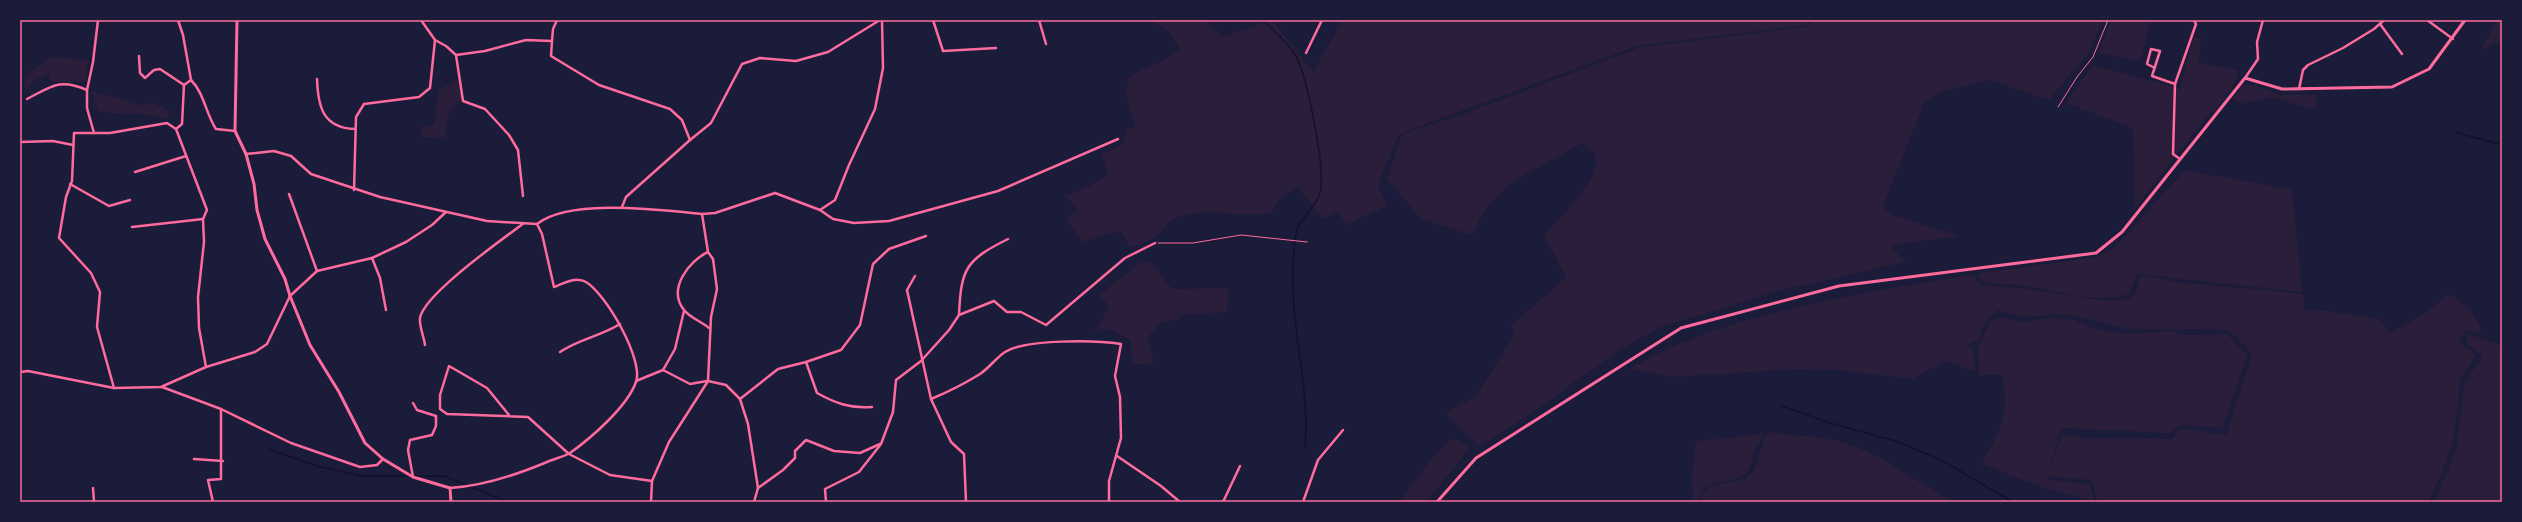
<svg xmlns="http://www.w3.org/2000/svg" width="2522" height="522" viewBox="0 0 2522 522" font-family="'Playfair Display',serif">
<style>
.green{fill:#2a1e3b}
.lines{fill:none;stroke-linecap:round;stroke-linejoin:round}
.stream{stroke:#12122b;stroke-width:1.5}
.path{stroke:#ff6b9d;stroke-width:1}
.minor{stroke:#ff6b9d;stroke-width:2.5}
.tertiary{stroke:#ff6b9d;stroke-width:3}
.secondary{stroke:#ff6b9d;stroke-width:3}
.neatline{fill:none;stroke:#ff6b9d;stroke-width:1.5}
</style>
<rect width="100%" height="100%" fill="#1b1b3a"/>
<g class="green">
<path d="M1150 20H1206L1222 37 1272 20 1313 72 1343 20H1812L1806 25 1637 46 1399 134 1378 185 1387 206 1346 225 1338 211 1322 219 1298 186 1281 197 1271 213C1239 218 1208 206 1176 218 1168 220 1164 230 1158 235 1151 241 1139 244 1130 247L1121 230 1083 242 1066 219 1078 209 1065 196 1092 185 1108 174 1102 154 1123 144 1126 130 1136 125C1128 108 1124 96 1129 77 1145 67 1167 61 1180 48L1170 33Z"/>
<path d="M1815 20H2103L2089 52 2049 100 1988 80 1941 92 1925 101 1882 208 1894 216 1961 236 1890 245 1905 262 1775 292 1661 327 1619 350 1532 413 1479 446 1446 413 1476 396 1515 334 1511 326 1566 277 1544 235C1557 222 1596 181 1596 163 1597 154 1589 148 1583 143L1513 181 1484 211 1472 235 1421 219 1387 179 1402 134 1464 114 1638 48 1806 27Z"/>
<path d="M2111 20H2151L2140 61 2098 53Z"/>
<path d="M2497 20H2502V41L2481 50Z"/>
<path d="M2193 37 2201 39 2199 63 2238 70 2237 79 2214 112 2211 111 2135 208 2133 128 2066 103 2093 65 2180 89Z"/>
<path d="M49 57 89 60 85 82H52L49 73 35 80 25 91 24 78Z"/>
<path d="M457 80 461 99 449 112 445 138 422 137 421 126 434 125 439 90Z"/>
<path d="M2244 85H2254L2280 95H2316V110L2270 97 2241 104 2232 99Z"/>
<path d="M92 91 139 105 154 103 170 112 167 119C143 111 122 116 98 111Z"/>
<path d="M2185 170 2292 190 2302 292 2138 274 2129 294C2094 305 2054 289 2018 285 2004 283 1998 286 1982 281L1978 276 1981 273 2097 257 2115 247Z"/>
<path d="M1141 262 1151 263 1172 289 1229 288 1227 312 1183 315 1177 320 1160 323 1148 337 1153 363 1133 365 1130 340 1110 329 1095 332 1109 306 1099 295Z"/>
<path d="M1973 275 1979 283 1986 286 2018 288 2109 301 2131 298 2136 292 2140 277 2149 276 2175 282 2303 294 2305 310 2329 311 2378 319 2390 333 2424 314 2449 294C2465 302 2478 317 2482 334L2467 329 2459 342 2475 355 2460 381 2453 444 2429 502H2097L2092 480 2048 476 2047 480 2090 484 2095 501 2041 487 1982 464C1999 433 2011 412 2002 375H1979L1978 347 1991 321 2002 317 2019 322 2050 318 2074 320 2098 330 2130 334 2171 331 2185 335H2228L2247 355 2222 428 2181 425 2170 433 2061 428 2048 476 2062 434 2087 438 2172 439 2180 428 2227 435 2252 353 2229 330 2128 329 2077 316 2053 314 2029 317 2009 314 1999 310C1986 317 1983 324 1980 339L1966 345 1972 347 1977 372 1944 361 1914 379 1837 370 1796 369 1674 377 1629 369C1664 348 1700 335 1738 323 1815 300 1894 287 1973 275Z"/>
<path d="M2468 334 2502 345V502H2435L2456 449 2465 382 2483 356 2466 343Z"/>
<path d="M1769 432C1790 436 1813 435 1834 440 1879 450 1914 482 1954 502H1702C1699 481 1732 484 1744 479 1760 473 1758 445 1769 432Z"/>
<path d="M1764 434C1761 439 1757 444 1754 450 1751 459 1752 470 1744 475 1730 485 1698 476 1700 502H1693L1692 476 1696 441Z"/>
<path d="M1452 438 1470 447 1427 502H1399L1435 455Z"/>
</g>
<g class="lines">
<g class="stream">
<path d="M1263 20C1274 31 1288 43 1296 56 1307 78 1326 168 1320 192 1318 203 1305 215 1299 225 1293 237 1293 265 1293 279 1292 337 1310 387 1305 447"/>
<path d="M2455 132 2502 145"/>
<path d="M1782 406 1830 423 1899 442 1941 460 2013 502"/>
<path d="M268 449 317 466 361 476H410"/>
<path d="M413 476H444L508 502"/>
</g>
<g class="path">
<path d="M2058 107 2077 77 2093 57 2108 20"/>
<path d="M1158 243H1193L1241 235 1307 242"/>
</g>
<g class="minor">
<path d="M178 20 183 35 191 80"/>
<path d="M933 20 943 51 996 48"/>
<path d="M1039 20 1046 44"/>
<path d="M2427 20 2453 39"/>
<path d="M2380 24 2402 54"/>
<path d="M435 40 446 46 456 55 463 101 485 109 509 135 518 150 523 196"/>
<path d="M552 41 553 29 557 20"/>
<path d="M1306 53 1322 20"/>
<path d="M456 55 485 51 526 40 552 41 551 56 599 85 670 109 682 120 690 140"/>
<path d="M139 56 140 73 145 78 154 70 160 69 184 85"/>
<path d="M2155 68 2147 64 2151 49 2160 51 2152 76 2175 84 2173 154 2180 159"/>
<path d="M2245 78 2258 59 2257 42 2263 20"/>
<path d="M317 79C318 107 323 128 355 129"/>
<path d="M2175 84 2196 24 2194 20"/>
<path d="M2299 89 2303 70 2308 65 2343 48 2374 29 2384 20"/>
<path d="M27 99C52 86 60 78 87 90"/>
<path d="M176 129 207 210 203 219 204 242 198 297 199 328 206 367"/>
<path d="M94 133 87 108V90L93 62 98 20"/>
<path d="M20 142 53 141 73 145"/>
<path d="M246 154 274 151 291 156 311 174 380 197 487 221 537 224C570 198 660 210 702 214L715 213 775 193 820 210 833 219 854 223 889 221 998 191 1118 139"/>
<path d="M135 172 186 156"/>
<path d="M70 184 109 206 130 200"/>
<path d="M354 190 356 117 364 104 419 97 430 88 435 40 421 20"/>
<path d="M289 194 317 271"/>
<path d="M622 207 626 197 690 140 711 123 742 64 760 58 796 61 828 52 880 20"/>
<path d="M820 210 835 200 849 165 875 109 883 68 882 20"/>
<path d="M702 214 708 252 713 259 717 289 711 317 708 381 726 385 740 399 748 424 758 488 754 502"/>
<path d="M132 227 203 219"/>
<path d="M708 252C689 261 667 289 684 310 689 317 702 322 709 328"/>
<path d="M372 258 380 278 386 310"/>
<path d="M915 276 907 290 931 399 951 442 964 454 966 502"/>
<path d="M959 315C961 268 966 260 1008 239"/>
<path d="M425 345C424 337 419 326 420 318 424 294 503 239 524 223"/>
<path d="M560 352C579 339 601 336 620 324"/>
<path d="M806 362 817 393C835 403 851 409 872 407"/>
<path d="M663 370 675 349 684 311"/>
<path d="M20 372 28 371 114 388 161 387 206 367 255 352 267 344 290 296 317 271 372 258 406 242 432 225 446 212"/>
<path d="M636 381 663 370 690 384 707 381"/>
<path d="M162 387 221 409 291 443 360 467 377 465 383 459"/>
<path d="M114 388 97 327 100 292 91 273 59 238 66 197 72 181 74 133H110L167 123 176 129 182 124 184 85 191 80C204 93 206 114 216 129L235 131"/>
<path d="M740 399 778 369 806 362 841 350 860 325 873 264 889 249 926 236"/>
<path d="M931 399C948 392 964 384 980 374 989 368 996 358 1005 352 1026 339 1095 340 1121 344L1115 376 1120 397 1121 438 1109 481V502"/>
<path d="M509 415 487 388 449 366 440 395V409L447 414 528 417 569 454 610 475 652 481"/>
<path d="M1117 456 1161 486 1180 502"/>
<path d="M194 459 223 461"/>
<path d="M413 477 408 450 410 440 432 435 436 426V416L417 410 413 403"/>
<path d="M93 488 94 502"/>
<path d="M450 488C484 486 516 475 547 462 554 459 563 457 570 453 591 438 627 407 636 382 644 360 606 294 586 282 576 276 564 283 554 287L542 234 537 224"/>
<path d="M758 488 783 470 795 458V451L806 440 834 451 860 453 880 444"/>
<path d="M213 502 208 480 221 479V409"/>
<path d="M651 502 652 481 669 442 708 381"/>
<path d="M826 502 825 489 859 472 881 444 893 412 896 380 921 361 949 330 959 315 994 301 1007 312H1021L1046 325 1125 258 1155 243"/>
<path d="M1186 502H1223"/>
<path d="M1223 502 1240 466"/>
<path d="M1303 502 1318 460 1343 430"/>
</g>
<path class="tertiary" d="M290 296 310 345 339 392 365 443 383 459 413 477 450 488 451 502"/>
<g class="secondary">
<path d="M237 20 235 131 246 154 254 184 257 210 265 239 285 279 290 296"/>
<path d="M1437 502 1476 458 1681 328 1839 286 2096 253 2122 232 2245 78 2282 89 2392 87 2429 69 2465 20"/>
</g>
</g>
<rect width="2522" height="522" fill="none" stroke="#1b1b3a" stroke-width="42"/>
<rect x="21" y="21" width="2480" height="480" class="neatline"/>
</svg>
